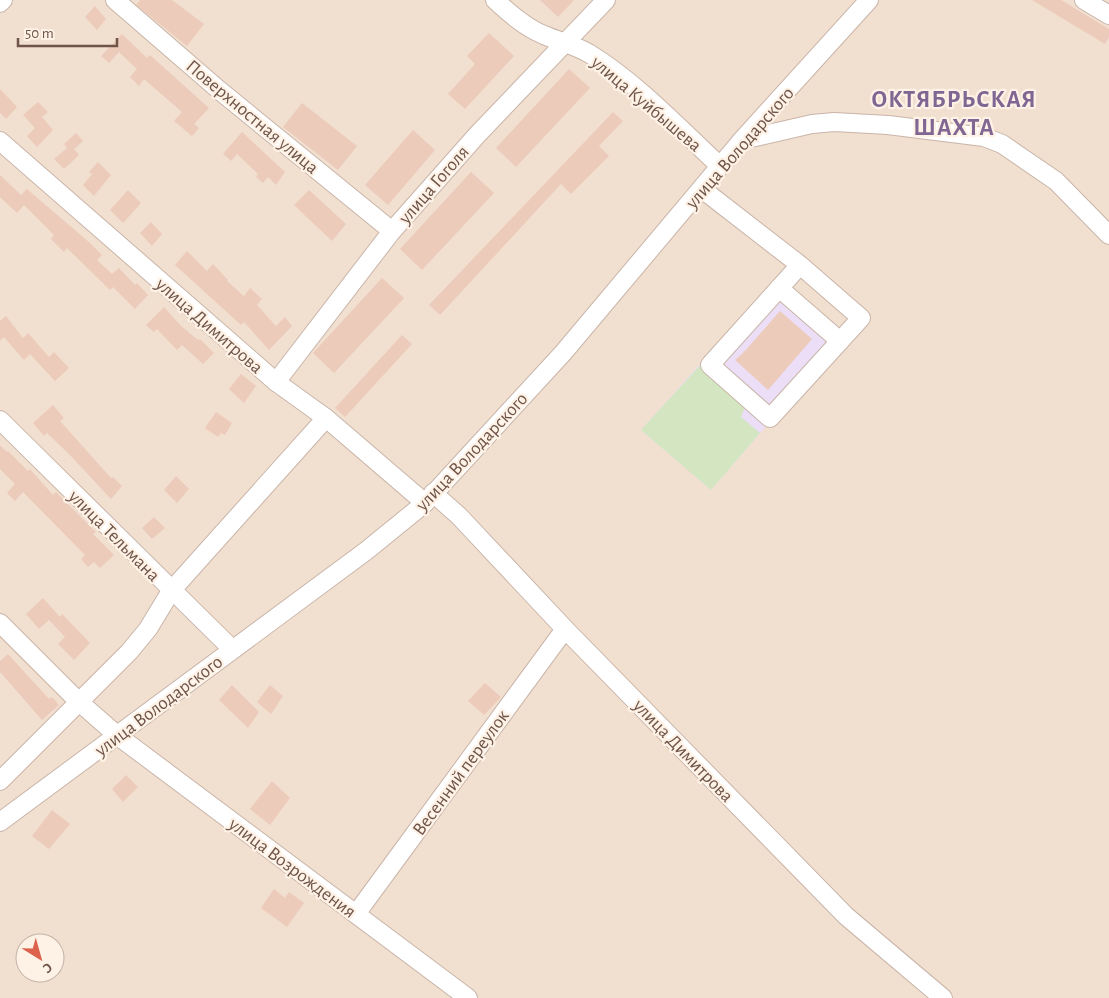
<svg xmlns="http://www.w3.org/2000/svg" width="1109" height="998" viewBox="0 0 1109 998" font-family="'Alegreya Sans',sans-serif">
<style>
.residential{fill:#f1dfd0;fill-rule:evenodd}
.education{fill:#ebdef6}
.green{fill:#d3e6c1}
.building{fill:#edcbba}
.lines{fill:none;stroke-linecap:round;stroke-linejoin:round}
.minor-casing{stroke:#c9b5a9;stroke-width:20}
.minor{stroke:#fff;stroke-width:18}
.labels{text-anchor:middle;stroke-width:4.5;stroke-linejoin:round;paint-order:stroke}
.street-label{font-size:19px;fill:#6f544a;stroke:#fef2e6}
.district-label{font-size:24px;font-weight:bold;letter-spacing:1px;fill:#806692;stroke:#fef2e6}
</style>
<rect width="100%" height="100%" fill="#faeee1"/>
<path class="residential" d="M0 0H1109V998H0ZM25 943H55V973H25Z"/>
<path class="education" d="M773 282 839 342 711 490 641 430Z"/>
<path class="green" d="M702 363 744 401 745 407 741 417 760 433 711 490 641 430Z"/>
<g class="building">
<path d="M140 0H172L204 24 187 46 136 5Z"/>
<path d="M540 0H574L558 17Z"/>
<path d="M1032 0H1061L1109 29V37L1105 44Z"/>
<path d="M95 6 106 19 97 30 85 17Z"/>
<path d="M489 33 514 56 465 109 448 94 475 64 467 56Z"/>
<path d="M122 34 147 58 150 55 209 108 194 124 199 128 192 136 174 121 182 112 144 79 139 86 130 77 137 69 119 52 109 63 101 56Z"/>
<path d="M569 69 590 88 516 167 496 148Z"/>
<path d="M0 89 17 107 6 119 0 113Z"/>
<path d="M38 102 48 112 42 117 53 130 37 147 27 136 35 128 23 115Z"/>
<path d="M302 103 357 146 338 170 283 127Z"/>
<path d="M613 112 623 121 599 146 609 156 571 194 561 184 440 315 429 305Z"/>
<path d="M413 130 435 150 388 205 365 185Z"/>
<path d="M242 132 285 172 276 185 268 177 263 183 256 177 258 174 237 154 231 161 223 154Z"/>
<path d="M76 133 83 141 74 149 79 155 64 169 54 159 67 148 64 144Z"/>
<path d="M98 162 111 175 94 196 83 185 92 174 89 172Z"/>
<path d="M471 172 494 193 422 270 400 249Z"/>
<path d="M0 175 21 195 27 189 90 243 102 255 97 260 112 274 119 268 135 285 137 283 148 295 135 309 113 287 110 290 67 248 64 252 51 239 54 235 24 205 17 213 0 197Z"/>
<path d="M128 190 141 203 123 223 110 210Z"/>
<path d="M309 190 346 224 332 241 294 205Z"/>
<path d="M151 222 162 234 152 246 140 233Z"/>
<path d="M187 251 207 271 213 264 228 280 227 281 244 296 250 288 262 299 257 305 276 326 285 317 292 326 269 350 244 322 241 325 175 265Z"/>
<path d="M382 278 404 298 334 373 313 353Z"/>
<path d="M164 307 181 326 198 340 200 339 214 353 203 364 182 345 177 350 157 329 154 332 146 325Z"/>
<path d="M780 311 812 339 768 390 735 360 743 353Z"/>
<path d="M6 316 23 338 28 333 49 357 54 352 69 368 55 381 30 354 24 360 4 337 0 341V321Z"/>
<path d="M402 335 412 344 345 417 335 408Z"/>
<path d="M241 374 256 386 244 403 229 389Z"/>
<path d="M53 405 64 418 60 421 111 478 113 477 122 486 111 499 69 454 47 433 44 436 33 423Z"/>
<path d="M216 412 232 423 225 435 221 433 218 437 205 428Z"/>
<path d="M0 445 7 452 8 451 28 471 30 469 53 495 56 492 96 532 93 534 114 555 100 568 94 562 88 567 81 559 85 555 23 492 15 501 7 493 15 484 0 469Z"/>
<path d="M176 476 189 489 177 503 164 490Z"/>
<path d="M154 517 165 528 152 539 142 528Z"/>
<path d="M43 598 60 617 62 614 90 643 74 660 58 644 65 637 49 620 39 629 26 614Z"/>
<path d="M8 654 49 699 52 697 59 705 42 720 0 672V661Z"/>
<path d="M485 683 501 697 484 715 468 701Z"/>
<path d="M232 685 259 712 248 728 219 700Z"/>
<path d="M270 685 283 696 271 714 257 702Z"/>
<path d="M126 775 138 787 123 802 112 789Z"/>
<path d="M272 781 290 798 270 825 250 809Z"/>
<path d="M52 810 70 824 49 849 32 836Z"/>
<path d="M274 889 285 898 289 892 304 903 287 927 261 908Z"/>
</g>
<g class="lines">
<g class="minor-casing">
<g id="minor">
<path d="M115 0 219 90 392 231"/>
<path d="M495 0C510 14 526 28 544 35 560 42 575 45 590 54 637 83 680 129 720 166"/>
<path d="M1084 0 1109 15"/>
<path d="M0 3 3 0"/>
<path d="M742 140 812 124 834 122 888 125 984 137 1002 144 1056 181 1109 235"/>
<path d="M0 141 276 382 326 418 425 503"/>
<path d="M702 189 800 265 861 318 770 418 710 365 800 265"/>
<path d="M779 288 840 341"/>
<path d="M276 382 392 231 477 135 606 0"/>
<path d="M0 420 232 649"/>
<path d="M433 493 459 516 565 629 846 916 943 998"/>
<path d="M0 623 78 701 118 736 468 998"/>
<path d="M0 781 129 652 148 629 171 591 326 418"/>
<path d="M0 822 366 551 425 503 563 353 742 140 869 0"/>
<path d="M356 914 565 629"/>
</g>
</g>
<use href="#minor" class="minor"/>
</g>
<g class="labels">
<g class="street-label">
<text transform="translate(647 103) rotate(40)" y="7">улица Куйбышева</text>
<text transform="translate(253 116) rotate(40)" y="7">Поверхностная улица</text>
<text transform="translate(739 147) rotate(-49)" y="7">улица Володарского</text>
<text transform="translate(433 184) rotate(-49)" y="7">улица Гоголя</text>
<text transform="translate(210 325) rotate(41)" y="7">улица Димитрова</text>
<text transform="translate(471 451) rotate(-47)" y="7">улица Володарского</text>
<text transform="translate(115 535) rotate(45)" y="7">улица Тельмана</text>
<text transform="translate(158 705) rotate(-37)" y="7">улица Володарского</text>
<text transform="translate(684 750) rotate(46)" y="7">улица Димитрова</text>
<text transform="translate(460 772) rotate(-54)" y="7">Весенний переулок</text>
<text transform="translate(293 867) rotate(37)" y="7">улица Возрождения</text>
</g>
<g class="district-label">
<text x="954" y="107">ОКТЯБРЬСКАЯ<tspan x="954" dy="28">ШАХТА</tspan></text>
</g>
</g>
<g transform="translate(40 958) rotate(143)"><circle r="24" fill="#fef2e6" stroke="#c5b3a8"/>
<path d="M0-4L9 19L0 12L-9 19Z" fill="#dc624d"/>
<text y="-8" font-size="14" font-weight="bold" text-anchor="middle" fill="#6f544a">С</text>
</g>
<path d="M18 38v8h99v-8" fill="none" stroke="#6f544a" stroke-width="2.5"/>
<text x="25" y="38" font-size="15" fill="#6f544a" stroke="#fef2e6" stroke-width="4" paint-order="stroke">50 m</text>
</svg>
